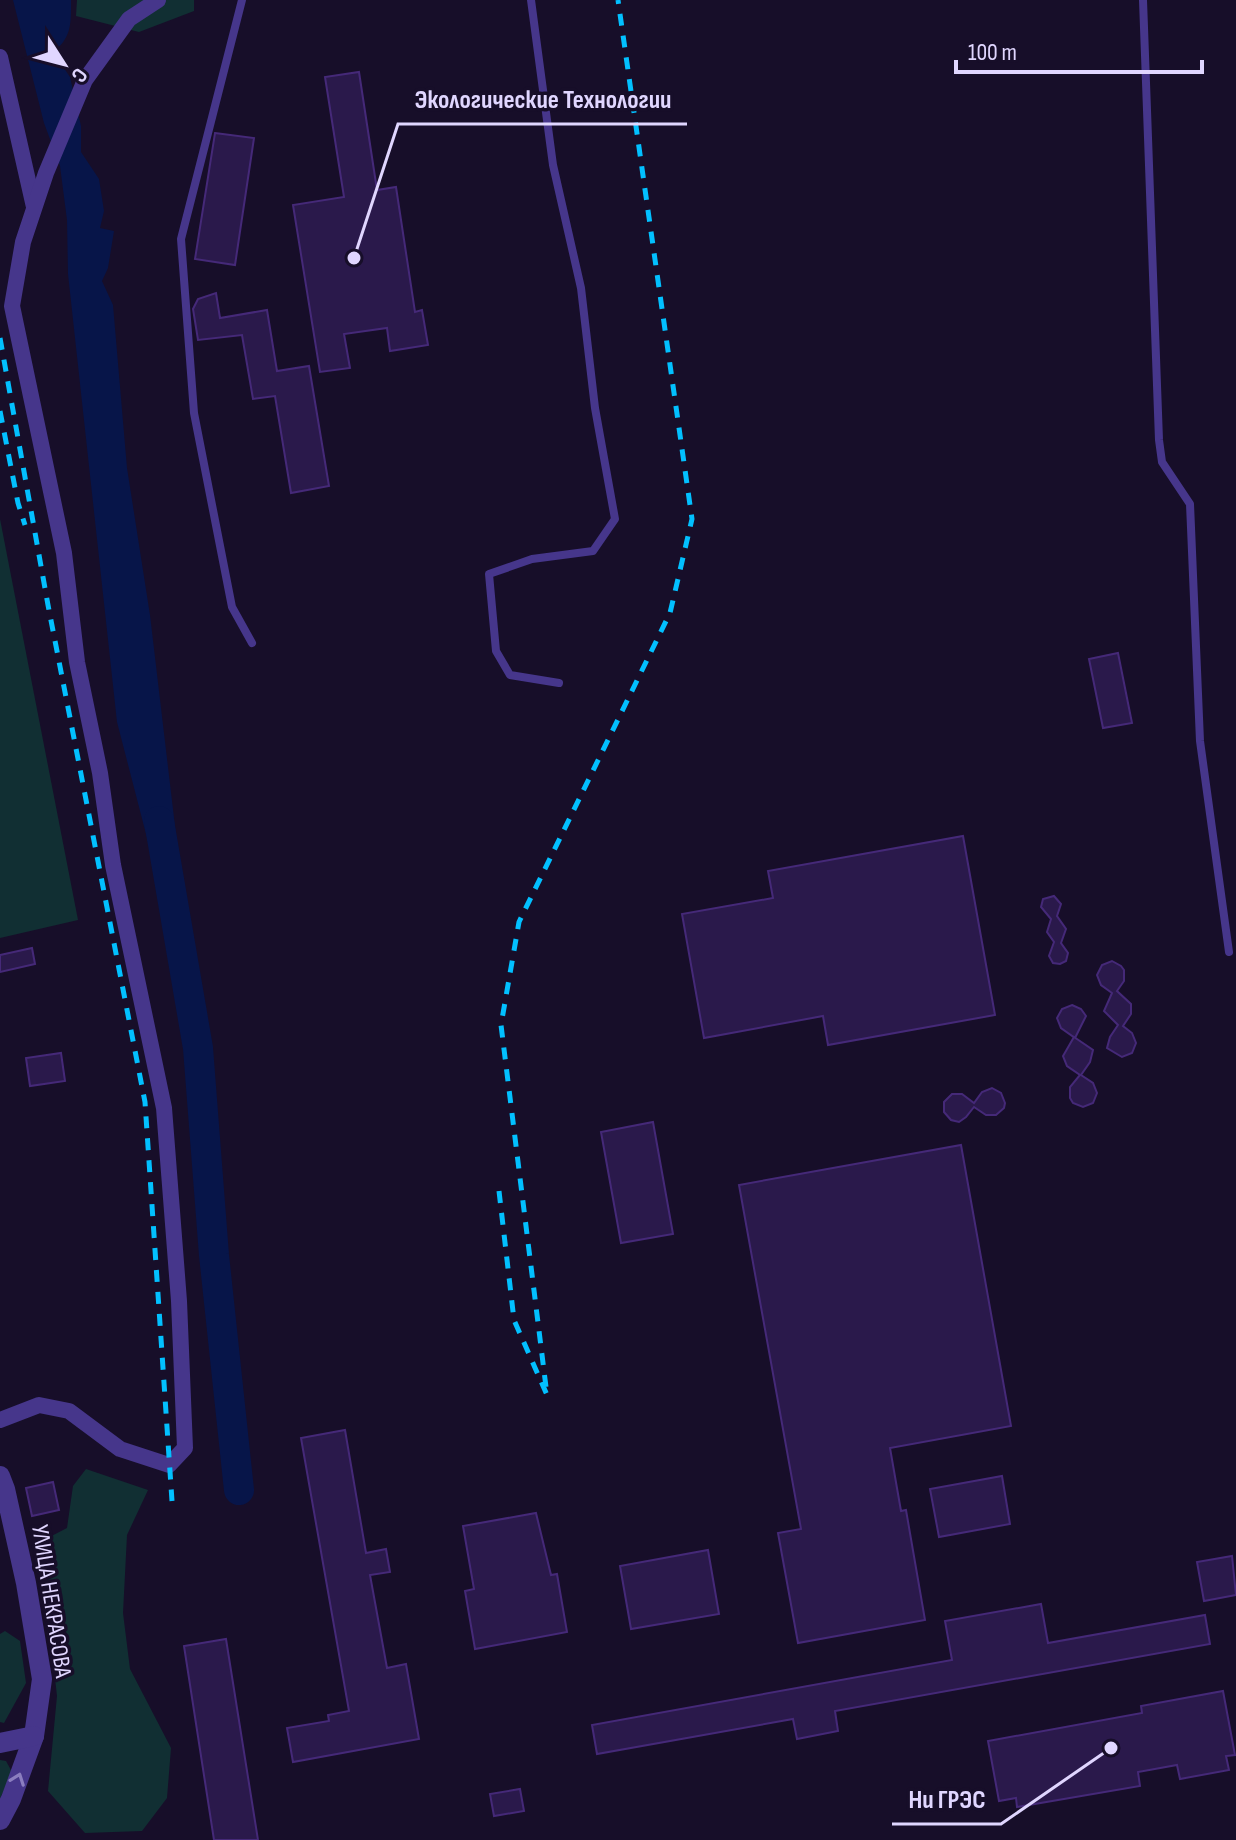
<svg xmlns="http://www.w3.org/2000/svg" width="1236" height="1840" viewBox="0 0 1236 1840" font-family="'Sofia Sans Condensed',sans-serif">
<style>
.green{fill:#112f33}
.water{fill:#071549}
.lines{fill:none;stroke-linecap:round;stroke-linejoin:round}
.river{stroke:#071549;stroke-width:30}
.building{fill:#2a194b;stroke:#452978;stroke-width:2}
.service{stroke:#46368b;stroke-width:8}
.minor{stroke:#46368b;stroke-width:16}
.tertiary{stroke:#46368b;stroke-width:20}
.rail{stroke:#02c0ff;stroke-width:5;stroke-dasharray:12 10;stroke-linecap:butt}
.oneway{stroke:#8b7ebf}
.labels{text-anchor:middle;stroke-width:7;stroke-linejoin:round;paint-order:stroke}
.street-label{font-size:24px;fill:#e0d6ff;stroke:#170e29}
.leader{fill:none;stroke:#e0d6ff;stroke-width:3}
.callout-dot{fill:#e0d6ff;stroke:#170e29;stroke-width:3}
.callout-label{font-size:26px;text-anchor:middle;font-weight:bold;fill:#e0d6ff;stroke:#170e29;stroke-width:7;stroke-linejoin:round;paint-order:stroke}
</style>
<rect width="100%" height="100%" fill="#170e29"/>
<g class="green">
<path d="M77 0H194V11L139 32 76 16Z"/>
<path d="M0 519 78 920 0 938Z"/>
<path d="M86 1469 148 1490 127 1535 123 1613 130 1669 171 1748 167 1798 142 1831 85 1833 48 1791 57 1696 48 1615 36 1544 67 1528 73 1486Z"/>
<path d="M5 1631 20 1641 26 1683 4 1723 0 1722V1634Z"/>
<path d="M0 1760 6 1761 12 1772 0 1799Z"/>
</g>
<path class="water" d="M13 0H71C71 23 72 38 53 52L70 77 81 126V152L99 179 104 211 100 228 114 231 108 268 102 281 113 305 127 468 150 615 177 843 175 860 153 861 117 722 68 274 67 220 60 166 44 123Z"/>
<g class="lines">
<path class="river" d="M159 821 198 1048 214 1255 239 1490"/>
</g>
<g class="building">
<path d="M359 72 377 190 396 187 415 312 422 310 428 345 390 351 387 328 344 334 350 368 320 372 293 205 344 197 325 77Z"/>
<path d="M215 133 254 138 235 265 195 259Z"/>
<path d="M216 293 220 318 267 310 277 371 309 366 329 486 291 493 275 396 253 399 242 335 198 340 193 309 198 299Z"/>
<path d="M1118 653 1132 723 1103 728 1089 659Z"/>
<path d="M963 836 995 1015 828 1045 823 1016 704 1038 682 914 773 898 768 871Z"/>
<path d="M1054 896 1061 904 1057 916 1066 929 1061 943 1068 953 1066 961 1060 964 1053 963 1049 956 1054 942 1047 932 1051 919 1041 907 1043 899Z"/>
<path d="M32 948 35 964 0 972V955Z"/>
<path d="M1112 961 1121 966 1124 970V981L1117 991 1131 1004V1014L1123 1026 1132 1033 1136 1043 1132 1053 1122 1057 1107 1048 1110 1037 1118 1025 1104 1011 1112 993 1101 985 1097 975 1102 965Z"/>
<path d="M1072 1005 1081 1009 1086 1016 1075 1038 1061 1028 1057 1018 1062 1009Z"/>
<path d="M1074 1037 1093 1050 1090 1062 1081 1075 1093 1083 1097 1093 1093 1103 1083 1107 1073 1103 1070 1098V1087L1080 1075 1067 1066 1063 1056Z"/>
<path d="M61 1053 65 1081 30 1086 26 1058Z"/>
<path d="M992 1088 1001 1093 1005 1103 1004 1108 996 1115H986L974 1107 966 1117 959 1122 951 1120 944 1112V1102L952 1094H962L974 1103 982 1092Z"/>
<path d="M653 1122 673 1234 621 1243 601 1132Z"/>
<path d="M961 1145 1011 1426 890 1448 901 1511 906 1510 925 1620 798 1643 778 1533 801 1529 739 1185Z"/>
<path d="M345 1430 366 1553 386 1549 390 1572 370 1575 387 1668 406 1664 419 1739 293 1762 287 1728 329 1721 328 1715 349 1711 301 1438Z"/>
<path d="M1002 1476 1010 1524 939 1537 930 1489Z"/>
<path d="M53 1482 59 1510 32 1516 26 1488Z"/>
<path d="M536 1513 551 1575 557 1574 567 1632 475 1649 465 1591 474 1589 463 1526Z"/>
<path d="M708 1550 719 1614 631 1629 620 1566Z"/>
<path d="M1232 1556 1236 1595 1204 1601 1197 1562Z"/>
<path d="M1041 1604 1048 1643 1205 1615 1210 1644 835 1711 838 1731 797 1739 793 1719 597 1754 592 1725 952 1660 945 1621Z"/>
<path d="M226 1639 258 1840H214L184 1646Z"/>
<path d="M1223 1691 1235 1755 1226 1756 1229 1770 1180 1779 1177 1765 1138 1772 1140 1786 1017 1807 1016 1798 999 1801 988 1741 1142 1713 1141 1706Z"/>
<path d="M520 1789 524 1811 494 1816 490 1794Z"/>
</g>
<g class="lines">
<g class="service">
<path d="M242 0 181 239 194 413 232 607 252 643"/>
<path d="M531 0 553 165 581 288 595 408 615 519 593 551 532 559 489 574 496 651 510 675 559 683"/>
<path d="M1143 0 1159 440 1162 462 1190 504 1200 741 1229 952"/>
</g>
<g class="minor">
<path d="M0 57 34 207"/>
<path d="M0 1420 39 1405 69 1411 120 1449 169 1465 185 1448 179 1301 164 1108 113 865 100 773 77 662 64 553 12 306 23 242 46 173 85 80 129 19 158 0"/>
</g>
<g class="tertiary">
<path d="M0 1476 5 1489 26 1583 42 1679 34 1736 11 1799 0 1820"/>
<path d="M0 1743 34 1736"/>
</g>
<g class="rail">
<path d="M0 338 48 605 145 1102 172 1501"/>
<path d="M0 411 18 503 25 525"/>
<path d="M499 1191 514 1320 547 1395 501 1025 519 922 670 613 692 519 618 0"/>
</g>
</g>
<defs><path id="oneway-chevron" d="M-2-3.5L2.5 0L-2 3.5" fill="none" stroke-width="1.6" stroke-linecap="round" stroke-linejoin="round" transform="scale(2)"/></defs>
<use class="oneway" href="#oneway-chevron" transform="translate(18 1779) rotate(-70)"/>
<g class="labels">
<g class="street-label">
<text transform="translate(52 1601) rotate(81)" y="8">УЛИЦА НЕКРАСОВА</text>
</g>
</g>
<path class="leader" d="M354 258L398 124H687M1111 1748L1001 1824H892"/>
<g class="callout-dot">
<circle cx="354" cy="258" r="8"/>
<circle cx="1111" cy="1748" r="8"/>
</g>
<g class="callout-label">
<text x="543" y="108">Экологические Технологии</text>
<text x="947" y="1808">Ни ГРЭС</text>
</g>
<g transform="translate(64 64) rotate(126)" stroke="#170e29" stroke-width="6" paint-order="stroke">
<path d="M0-6L14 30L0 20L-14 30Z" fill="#e0d6ff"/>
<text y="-12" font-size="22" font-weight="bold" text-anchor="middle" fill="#e0d6ff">С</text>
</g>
<path d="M956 60v12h246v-12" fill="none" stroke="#e0d6ff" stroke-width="4"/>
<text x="968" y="60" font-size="24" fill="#e0d6ff" stroke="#170e29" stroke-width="6" paint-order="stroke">100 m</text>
</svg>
